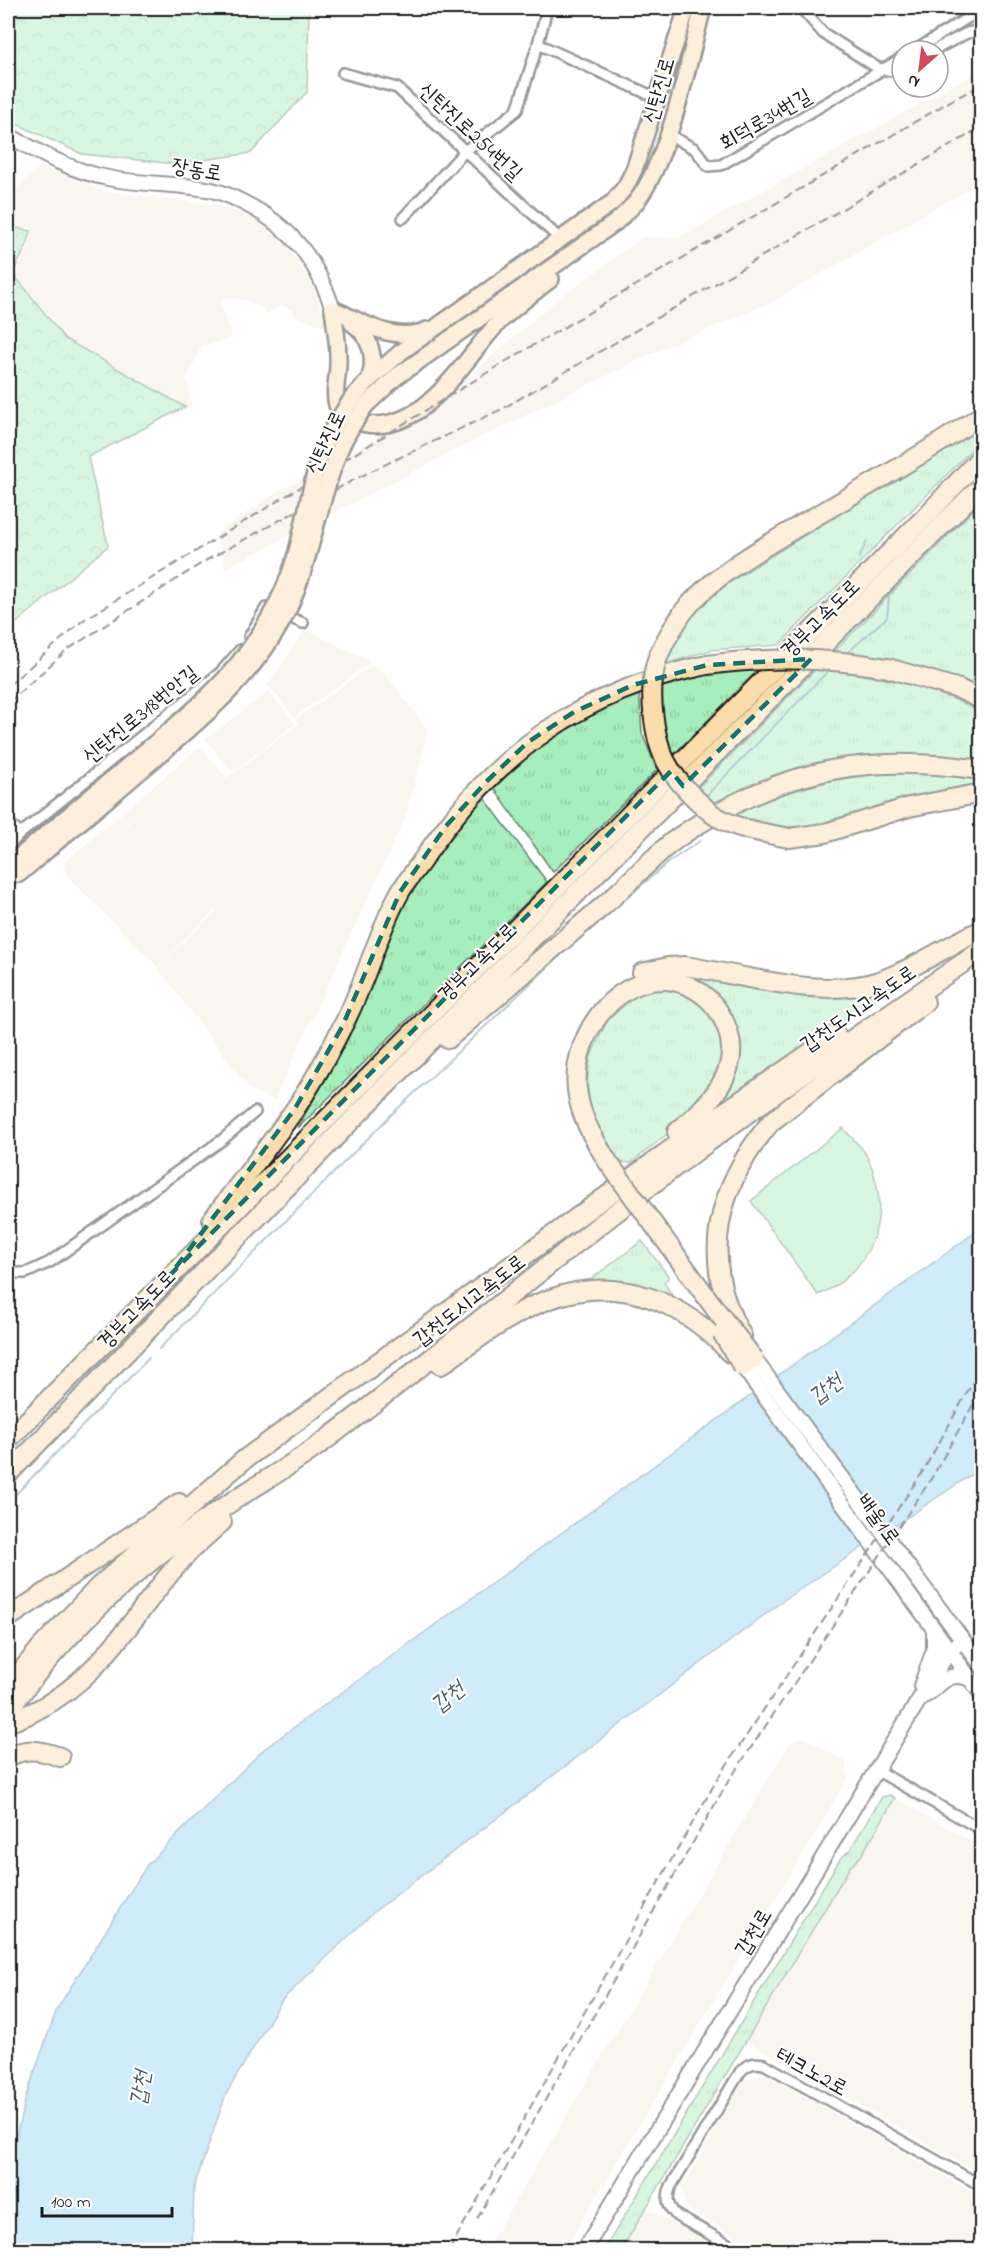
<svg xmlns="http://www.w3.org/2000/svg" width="989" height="2258" viewBox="0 0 989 2258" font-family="'Indie Flower','Poor Story',sans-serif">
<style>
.built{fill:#f2e9db}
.grass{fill:url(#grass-tufts);stroke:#61856c;stroke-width:1.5}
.forest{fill:url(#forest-crowns);stroke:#61856c;stroke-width:1.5}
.park{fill:#a6eebb;stroke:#61856c;stroke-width:1.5}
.water{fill:#93d4f4;stroke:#638a9e;stroke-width:1.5}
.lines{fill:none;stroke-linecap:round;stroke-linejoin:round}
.stream{stroke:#638a9e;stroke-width:2}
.street-casing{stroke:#1c1c1c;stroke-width:14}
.secondary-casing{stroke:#1c1c1c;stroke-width:18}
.primary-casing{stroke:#1c1c1c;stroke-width:20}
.highway-casing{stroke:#1c1c1c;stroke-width:22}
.street{stroke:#fff;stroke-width:9}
.secondary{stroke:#fff;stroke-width:14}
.primary{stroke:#fbdcab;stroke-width:15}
.highway{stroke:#fbdcab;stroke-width:18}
.rail{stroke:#1c1c1c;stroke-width:2;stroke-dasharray:9 4.5;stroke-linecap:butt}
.primary-bridge-casing{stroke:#1c1c1c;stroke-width:20;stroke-linecap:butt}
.highway-bridge-casing{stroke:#1c1c1c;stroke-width:22;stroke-linecap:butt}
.primary-bridge{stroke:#fbdcab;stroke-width:15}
.highway-bridge{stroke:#fbdcab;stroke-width:18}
.marked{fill:none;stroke:#0f766e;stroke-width:4.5;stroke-dasharray:12 8;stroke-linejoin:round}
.labels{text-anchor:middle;stroke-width:4.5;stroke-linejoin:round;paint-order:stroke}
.street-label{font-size:21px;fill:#1c1c1c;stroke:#fff}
.water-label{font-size:22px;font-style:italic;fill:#465c68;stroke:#fff}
</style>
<defs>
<pattern id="grass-tufts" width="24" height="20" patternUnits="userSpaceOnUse" patternTransform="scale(1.5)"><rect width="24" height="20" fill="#a6eebb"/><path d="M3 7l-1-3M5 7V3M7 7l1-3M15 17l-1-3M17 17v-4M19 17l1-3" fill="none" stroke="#8ecca0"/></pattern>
<pattern id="forest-crowns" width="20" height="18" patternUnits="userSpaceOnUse" patternTransform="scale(1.5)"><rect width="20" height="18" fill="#a6eebb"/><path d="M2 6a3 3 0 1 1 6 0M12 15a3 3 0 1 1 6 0" fill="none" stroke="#8ecca0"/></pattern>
</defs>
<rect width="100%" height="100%" fill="#fff"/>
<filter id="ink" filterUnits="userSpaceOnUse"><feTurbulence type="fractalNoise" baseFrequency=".0167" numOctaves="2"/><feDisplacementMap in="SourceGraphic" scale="12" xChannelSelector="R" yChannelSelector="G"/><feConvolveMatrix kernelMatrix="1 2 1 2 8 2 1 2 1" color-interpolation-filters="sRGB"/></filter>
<g filter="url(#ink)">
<g class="built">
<path d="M981 70V182L775 300 657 351 453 451 226 568 217 533 278 492 398 426 454 389 551 305 643 237 679 238Z"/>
<path d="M41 166 102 191 216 205 243 214 263 224 284 241 315 288 326 327 293 315 294 311 281 305 266 314 262 307 245 300 221 298V306L232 337 209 345H202L187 377 191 406 186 407 67 338 15 273 30 245 32 231 10 224 16 189Z"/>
<path d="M305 629 371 662 295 717 268 685Z"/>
<path d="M372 665 385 673 428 731 405 818 274 1100 250 1089 157 967 217 911 165 860 215 910 157 966 66 875 64 863 119 816 149 845 120 815 200 747 239 791 228 777 299 724 296 719Z"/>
<path d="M269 691 295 724 232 772 206 739Z"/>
<path d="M802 1737 845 1761 848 1778 564 2250H486L790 1743Z"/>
<path d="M895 1798 981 1847V2174L747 2041 850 1867 861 1856Z"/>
<path d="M767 2075 981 2197V2244L977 2250H760L687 2209 682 2188 720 2121 745 2080Z"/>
<path d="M646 2208 721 2250H621Z"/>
</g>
<g class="grass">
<path d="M981 425V440L779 645 711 650 665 664 679 631 711 594Z"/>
<path d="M981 502 982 560 978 585 982 609 981 694 899 664 835 651Z"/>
<path d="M761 667 671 757 663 733 659 686 708 672Z"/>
<path d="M817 668C873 676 932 684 981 713V762L937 756 887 754 834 760 771 776 711 806 693 793Z"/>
<path d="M639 692 642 733 657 770 553 872 493 787 546 739 602 707Z"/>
<path d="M885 773C918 773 950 774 981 781V788L810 827H769L729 816 779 795 833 780Z"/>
<path d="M483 796 547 882 298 1128 358 1013 407 897 433 854Z"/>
<path d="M686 973 802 994 909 976 710 1110 733 1059 712 1000 656 975Z"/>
<path d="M667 986 696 994 717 1014 727 1045 723 1074 687 1118 631 1163 617 1162 603 1138 590 1104 587 1084 590 1058 607 1021 638 993Z"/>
<path d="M642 1241 669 1277 664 1282 676 1302 583 1285Z"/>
<path d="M890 1795 895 1798 861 1856 850 1867 621 2250H604L840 1859 850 1850 882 1797Z"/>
</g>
<g class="forest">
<path d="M8 8H309L307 92 251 153 176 164 82 154 8 120Z"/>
<path d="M8 226 31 231 28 243 13 273 65 339 185 407 88 457 108 546 8 630Z"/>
</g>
<path class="park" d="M843 1128C850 1137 862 1146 867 1156 893 1212 875 1270 818 1295L751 1201Z"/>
<path class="water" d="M981 1228V1468L784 1600 375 1911 282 2000 226 2094 194 2187 192 2250H8V2170L26 2096 57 2009 147 1865 264 1749Z"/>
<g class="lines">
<g class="stream">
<path d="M859 558 867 541"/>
<path d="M846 654 887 617 889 597"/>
<path d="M705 797 831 668"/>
<path d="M615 908 670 861 700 841"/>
<path d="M159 1349 391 1115 579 938"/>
<path d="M8 1502 149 1358"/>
</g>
<g class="street-casing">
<g id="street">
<path d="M801 8 823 33 876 67C885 71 893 72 902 69"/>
<path d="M538 44 659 99"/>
<path d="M914 51 982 9"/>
<path d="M932 51 967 33 982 30"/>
<path d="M343 73 397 88 561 240"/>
<path d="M667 134 695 149 708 166 721 165 902 58"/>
<path d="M403 218 465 151 517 110 538 44 547 8"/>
<path d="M249 637 266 608 303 623"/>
<path d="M8 822 20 834"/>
<path d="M8 847 20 834 221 672 240 650"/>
<path d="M8 1273H26L50 1262 222 1140 255 1112"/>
<path d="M876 1770 982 1830"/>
<path d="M739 2250 677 2216C667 2206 666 2199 671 2186L740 2072C748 2064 753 2062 764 2064L982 2186"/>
</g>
</g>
<g class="secondary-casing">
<g id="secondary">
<path d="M8 135C40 153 71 171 108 178 142 185 178 183 212 190 224 193 235 198 246 204 293 228 316 260 333 309"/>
<path d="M754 1359 982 1666"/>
<path d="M743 1367 982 1695"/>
<path d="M921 1686 934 1650V1630"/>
<path d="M926 1695C943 1683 948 1670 970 1679"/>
<path d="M584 2250 919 1700 949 1651 963 1640"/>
</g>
</g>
<g class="primary-casing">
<g id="primary">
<path d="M333 309C335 327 339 346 338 364 338 377 333 392 337 405 341 415 351 421 361 423 424 438 465 356 501 320 516 306 534 292 551 279"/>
<path d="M333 309C362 322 395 344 427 330"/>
<path d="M352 323C371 336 377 359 369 380"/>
<path d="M353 397 369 380 401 352 613 202 626 186 634 170 687 8"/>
<path d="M365 406 396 377 616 222C623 215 630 209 636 202 670 158 688 62 703 8"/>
<path d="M8 869 11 864 25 852"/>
<path d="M8 875 19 874 33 862"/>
</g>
</g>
<g class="highway-casing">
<g id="highway">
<path d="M684 611C716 572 766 546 809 520 868 486 926 453 982 415"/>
<path d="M888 668 959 689 982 700"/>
<path d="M789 838 825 833 909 807 982 793"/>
<path d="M642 973 668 967 685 966C744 975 822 1000 879 981 915 969 947 945 982 930"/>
<path d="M448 1039C500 994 551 950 603 906 625 887 644 866 666 847 683 833 703 821 723 810 808 763 887 756 982 770"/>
<path d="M608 1162C595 1141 582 1120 578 1096 568 1044 610 977 667 980 687 982 705 993 717 1009 752 1060 716 1099 677 1132"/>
<path d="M212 1220C239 1184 267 1149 293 1112 311 1086 327 1057 341 1029 365 986 376 935 400 892 408 879 418 867 426 855 497 751 583 691 707 665"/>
<path d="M742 1336C698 1260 717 1186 771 1122L925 1002"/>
<path d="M441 1365C475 1341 510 1313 550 1299 619 1274 683 1301 730 1353"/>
<path d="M8 1440 928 514 982 456"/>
<path d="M8 1474 348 1124 982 485"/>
<path d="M8 1618 179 1503"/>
<path d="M8 1687 42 1646 99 1586 245 1459 678 1144 836 1035"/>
<path d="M8 1712C64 1631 142 1563 224 1507 256 1485 291 1466 323 1442 447 1349 566 1248 691 1155 786 1084 884 1017 982 950"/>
<path d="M8 1722C18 1720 27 1715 37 1710 102 1677 133 1615 179 1563 192 1548 207 1535 222 1522"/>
<path d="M8 1757C27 1747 41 1750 60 1757"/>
</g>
</g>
<use href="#street" class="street"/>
<use href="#secondary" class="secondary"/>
<use href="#primary" class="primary"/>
<use href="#highway" class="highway"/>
<g class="rail">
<path d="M8 686 82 621 503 363 954 99 982 85"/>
<path d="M8 703 67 650 205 561 361 476 502 409 982 127"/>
<path d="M477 2219 726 1785 931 1479 982 1389"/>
<path d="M449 2250 718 1778 922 1473 982 1366"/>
</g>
<g class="primary-bridge-casing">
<g id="primary-bridge">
<path d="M25 852C62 821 100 789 137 758 198 707 248 668 282 593 301 553 305 508 317 466 324 441 339 418 353 397"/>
<path d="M33 862C70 830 108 799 145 767 196 724 252 678 284 618 311 565 317 504 340 449 346 434 356 420 365 406"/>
</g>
</g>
<g class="highway-bridge-casing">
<g id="highway-bridge">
<path d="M684 611C673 628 662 644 656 663 648 693 653 744 671 770 679 783 690 794 701 804 707 809 712 815 719 818 740 830 765 833 789 838"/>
<path d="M707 665C769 657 827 657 888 668"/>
<path d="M608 1162 716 1310 754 1359"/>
<path d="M722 1333 743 1367"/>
</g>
</g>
<use href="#primary-bridge" class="primary-bridge"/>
<use href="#highway-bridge" class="highway-bridge"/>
</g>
</g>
<path d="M0 0H989V2258H0ZM811 659 683 786 671 771 170 1275 294 1110 342 1027 400 892 446 826 487 781 528 742 574 712 633 685 707 665Z" fill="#fff" fill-opacity=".55" fill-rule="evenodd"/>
<path class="marked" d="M811 659 683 786 671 771 170 1275 294 1110 342 1027 400 892 446 826 487 781 528 742 574 712 633 685 707 665Z"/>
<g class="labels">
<g class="street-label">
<text transform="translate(658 90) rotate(-74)" y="7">신탄진로</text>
<text transform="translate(765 119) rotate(-30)" y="7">회덕로34번길</text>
<text transform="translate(471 131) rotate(43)" y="7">신탄진로254번길</text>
<text transform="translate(197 169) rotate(10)" y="7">장동로</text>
<text transform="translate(325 442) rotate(-65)" y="7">신탄진로</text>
<text transform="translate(820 618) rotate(-45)" y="7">경부고속도로</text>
<text transform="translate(140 714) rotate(-39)" y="7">신탄진로318번안길</text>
<text transform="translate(477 962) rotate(-45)" y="7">경부고속도로</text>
<text transform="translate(858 1008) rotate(-35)" y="7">갑천도시고속도로</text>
<text transform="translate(469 1300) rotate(-38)" y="7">갑천도시고속도로</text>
<text transform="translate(136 1309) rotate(-46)" y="7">경부고속도로</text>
<text transform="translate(879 1519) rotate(54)" y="7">배울1로</text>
<text transform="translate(753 1932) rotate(-59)" y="7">갑천로</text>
<text transform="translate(812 2071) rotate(29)" y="7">테크노2로</text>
</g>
<g class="water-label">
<text transform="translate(825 1388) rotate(-37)" y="8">갑천</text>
<text transform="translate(447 1696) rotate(-39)" y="8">갑천</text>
<text transform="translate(139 2088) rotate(-81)" y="8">갑천</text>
</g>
</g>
<rect width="989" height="2258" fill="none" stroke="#fff" stroke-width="30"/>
<rect x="15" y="15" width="959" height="2228" fill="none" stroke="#1c1c1c" stroke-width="2" filter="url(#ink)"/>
<g transform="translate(920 69) rotate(208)"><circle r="28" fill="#ffffff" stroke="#a4a4a4" stroke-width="1.5"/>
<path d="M0-4.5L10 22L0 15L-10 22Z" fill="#d1495b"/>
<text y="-9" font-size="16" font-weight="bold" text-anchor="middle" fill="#1c1c1c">N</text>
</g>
<path d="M42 2207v9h130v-9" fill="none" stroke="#1c1c1c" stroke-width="3"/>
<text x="51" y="2207" font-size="18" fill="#1c1c1c" stroke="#ffffff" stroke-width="4.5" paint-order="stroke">100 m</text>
</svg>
